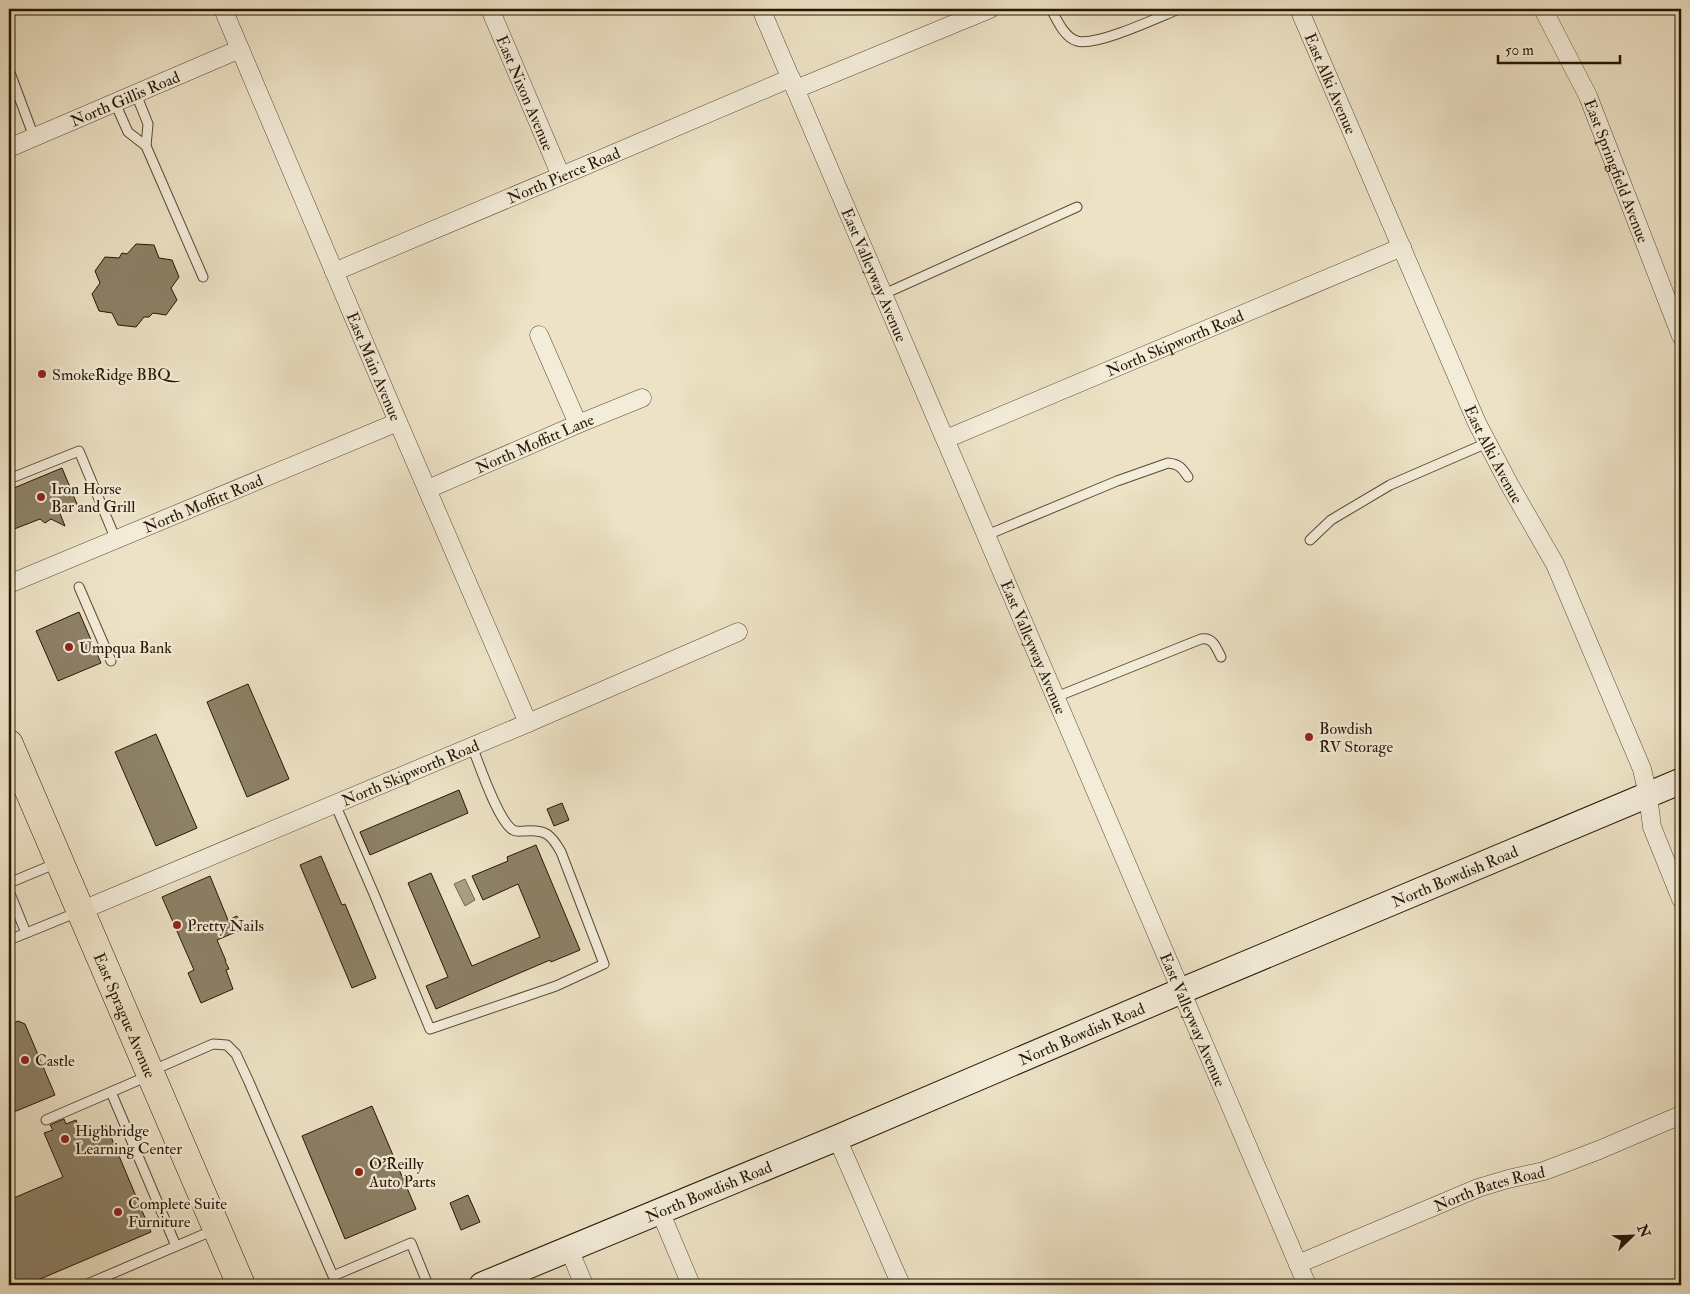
<svg xmlns="http://www.w3.org/2000/svg" width="1690" height="1294" viewBox="0 0 1690 1294" font-family="'IM FELL Double Pica',serif">
<style>
.water{fill:#a99d83;stroke:#75674f}
.building{fill:#8d8167;stroke:#261702}
.lines{fill:none;stroke-linecap:round;stroke-linejoin:round}
.lane-casing{stroke:#584a33;stroke-width:11}
.street-casing{stroke:#584a33;stroke-width:19}
.secondary-casing{stroke:#261702;stroke-width:27}
.primary-casing{stroke:#261702;stroke-width:29}
.lane{stroke:#f3ecd9;stroke-width:9}
.street{stroke:#f3ecd9;stroke-width:18}
.secondary{stroke:#f3ecd9;stroke-width:25}
.primary{stroke:#ede2c5;stroke-width:28}
.poi-dot{fill:#8f2418;stroke:#f3ecd9;stroke-width:2}
.labels{text-anchor:middle;stroke-width:4.5;stroke-linejoin:round;paint-order:stroke}
.street-label{font-size:16px;fill:#261702;stroke:#f3ecd9}
.poi-label{font-size:16px;fill:#261702;stroke:#f3ecd9;text-anchor:start}
</style>
<rect width="100%" height="100%" fill="#ede2c5"/>
<filter id="stains"><feTurbulence type="fractalNoise" baseFrequency=".004" numOctaves="4"/><feColorMatrix values="0 0 0 0 .2 0 0 0 0 .09 0 0 0 0 .02 0 0 0 .5 -.17"/></filter>
<radialGradient id="worn" r=".72"><stop offset=".6" stop-color="#630" stop-opacity="0"/><stop offset="1" stop-color="#630" stop-opacity=".3"/></radialGradient>
<path class="water" d="M465 879 475 900 465 906 454 884Z"/>
<g class="building">
<path d="M136 244 154 245 159 258 172 260 179 277 171 288 177 300 166 315 153 313 149 317H144L136 327 118 325 112 313 99 311 92 294 100 283 95 271 105 257 119 258 122 253 127 254Z"/>
<path d="M62 468 77 504 59 511 65 526 51 519 45 523 40 519 9 531V490Z"/>
<path d="M79 612 101 663 58 681 36 631Z"/>
<path d="M248 684 289 779 247 797 207 702Z"/>
<path d="M156 734 197 828 156 846 115 752Z"/>
<path d="M459 790 468 813 370 855 360 832Z"/>
<path d="M562 803 569 820 554 826 547 809Z"/>
<path d="M536 845 580 950 551 962 550 960 436 1009 426 986 448 977 408 883 431 873 472 966 540 937 518 884 483 900 472 876 508 861 507 857Z"/>
<path d="M321 856 342 905 345 904 376 978 352 988 300 865Z"/>
<path d="M210 876 228 920 237 916 243 929 217 940 226 961H225L229 969 226 970 233 989 201 1003 188 973 194 970 162 897Z"/>
<path d="M18 1021 25 1024 55 1095 9 1114V1025Z"/>
<path d="M372 1106 416 1209 345 1239 302 1136Z"/>
<path d="M64 1119 66 1124 76 1120 82 1135 106 1125 151 1232 26 1285H9V1200L63 1177 44 1133 53 1130 50 1125Z"/>
<path d="M468 1195 480 1222 461 1230 450 1203Z"/>
</g>
<g class="lines">
<g class="lane-casing">
<g id="lane">
<path d="M1051 9C1057 20 1064 37 1077 41 1096 47 1159 17 1179 9"/>
<path d="M9 70 34 137"/>
<path d="M115 103 128 132 146 146 148 124 136 94"/>
<path d="M146 146 203 277"/>
<path d="M884 294 1077 207"/>
<path d="M9 479 79 451 116 540"/>
<path d="M987 535 1117 481 1168 463C1179 464 1182 468 1188 477"/>
<path d="M1310 540 1331 520 1390 485 1487 443"/>
<path d="M79 587 111 661"/>
<path d="M1056 697 1201 639C1213 637 1216 647 1221 657"/>
<path d="M335 804 374 894 430 1029 556 986 604 964 561 852C551 834 545 829 524 831 520 831 516 832 513 830 498 821 479 764 472 746"/>
<path d="M9 883 57 863"/>
<path d="M9 891 26 933"/>
<path d="M9 940 78 912"/>
<path d="M151 1071 213 1044 227 1045 236 1054 249 1082 333 1276 411 1243 428 1285"/>
<path d="M111 1092 176 1246"/>
<path d="M46 1120 148 1076"/>
<path d="M85 1285 214 1230"/>
</g>
</g>
<g class="street-casing">
<g id="street">
<path id="s1" d="M223 9 398 422 528 723"/>
<path id="s2" d="M490 9 561 176"/>
<path id="s3" d="M761 9 1307 1285"/>
<path id="s4" d="M1299 9 1477 423 1509 484 1555 564 1642 769 1648 795 1652 827 1681 899"/>
<path id="s5" d="M1543 9 1588 96 1681 336"/>
<path d="M796 89 990 9"/>
<path id="s6" d="M9 148 240 49"/>
<path id="s7" d="M334 272 561 176 791 78"/>
<path d="M539 335 578 424"/>
<path id="s8" d="M946 439 1402 247"/>
<path id="s9" d="M428 489 578 424 642 398"/>
<path id="s10" d="M9 584 398 422"/>
<path id="s11" d="M80 911 528 723 738 632"/>
<path d="M837 1138 901 1285"/>
<path d="M660 1211 691 1285"/>
<path d="M569 1249 584 1285"/>
<path id="s12" d="M1298 1264 1478 1188 1508 1179 1544 1171 1599 1150 1681 1115"/>
</g>
</g>
<g class="secondary-casing">
<g id="secondary">
<path id="s13" d="M482 1285 837 1138 1181 991 1681 781"/>
</g>
</g>
<g class="primary-casing">
<g id="primary">
<path id="s14" d="M9 744 241 1285"/>
</g>
</g>
<use href="#lane" class="lane"/>
<use href="#street" class="street"/>
<use href="#secondary" class="secondary"/>
<use href="#primary" class="primary"/>
</g>
<g class="poi-dot">
<circle cx="42" cy="374" r="5"/>
<circle cx="41" cy="497" r="5"/>
<circle cx="69" cy="647" r="5"/>
<circle cx="1309" cy="737" r="5"/>
<circle cx="177" cy="925" r="5"/>
<circle cx="25" cy="1060" r="5"/>
<circle cx="65" cy="1139" r="5"/>
<circle cx="359" cy="1172" r="5"/>
<circle cx="118" cy="1212" r="5"/>
</g>
<g class="labels">
<g class="street-label">
<text dy="6" stroke="none"><textPath href="#s4" startOffset="81">East Alki Avenue</textPath></text>
<text dy="6" stroke="none"><textPath href="#s2" startOffset="91">East Nixon Avenue</textPath></text>
<text dy="6" stroke="none"><textPath href="#s6" startOffset="126">North Gillis Road</textPath></text>
<text dy="6" stroke="none"><textPath href="#s5" startOffset="178">East Springfield Avenue</textPath></text>
<text dy="6" stroke="none"><textPath href="#s7" startOffset="249">North Pierce Road</textPath></text>
<text dy="6" stroke="none"><textPath href="#s3" startOffset="289">East Valleyway Avenue</textPath></text>
<text dy="6" stroke="none"><textPath href="#s8" startOffset="248">North Skipworth Road</textPath></text>
<text dy="6" stroke="none"><textPath href="#s1" startOffset="388">East Main Avenue</textPath></text>
<text dy="6" stroke="none"><textPath href="#s9" startOffset="116">North Moffitt Lane</textPath></text>
<text dy="6" stroke="none"><textPath href="#s4" startOffset="486">East Alki Avenue</textPath></text>
<text dy="6" stroke="none"><textPath href="#s10" startOffset="210">North Moffitt Road</textPath></text>
<text dy="6" stroke="none"><textPath href="#s3" startOffset="694">East Valleyway Avenue</textPath></text>
<text dy="6" stroke="none"><textPath href="#s11" startOffset="358">North Skipworth Road</textPath></text>
<text dy="6" stroke="none"><textPath href="#s13" startOffset="1055">North Bowdish Road</textPath></text>
<text dy="6" stroke="none"><textPath href="#s14" startOffset="295">East Sprague Avenue</textPath></text>
<text dy="6" stroke="none"><textPath href="#s3" startOffset="1099">East Valleyway Avenue</textPath></text>
<text dy="6" stroke="none"><textPath href="#s13" startOffset="650">North Bowdish Road</textPath></text>
<text dy="6" stroke="none"><textPath href="#s12" startOffset="206">North Bates Road</textPath></text>
<text dy="6" stroke="none"><textPath href="#s13" startOffset="245">North Bowdish Road</textPath></text>
</g>
<g class="poi-label">
<text x="52" y="380">SmokeRidge BBQ</text>
<text x="51" y="494">Iron Horse<tspan x="51" dy="18">Bar and Grill</tspan></text>
<text x="79" y="653">Umpqua Bank</text>
<text x="1319" y="734">Bowdish<tspan x="1319" dy="18">RV Storage</tspan></text>
<text x="187" y="931">Pretty Nails</text>
<text x="35" y="1066">Castle</text>
<text x="75" y="1136">Highbridge<tspan x="75" dy="18">Learning Center</tspan></text>
<text x="369" y="1169">O'Reilly<tspan x="369" dy="18">Auto Parts</tspan></text>
<text x="128" y="1209">Complete Suite<tspan x="128" dy="18">Furniture</tspan></text>
</g>
</g>
<rect width="1690" height="1294" fill="none" stroke="#ede2c5" stroke-width="30"/>
<rect x="10" y="10" width="1670" height="1274" fill="none" stroke="#261702" stroke-width="2.5"/>
<rect x="15" y="15" width="1660" height="1264" fill="none" stroke="#261702"/>
<g transform="translate(1632 1236) rotate(67)" stroke="#f3ecd9" stroke-width="4" paint-order="stroke">
<path d="M0-4L9 19L0 12L-9 19Z" fill="#261702"/>
<text y="-8" font-size="14" font-weight="bold" text-anchor="middle" fill="#261702">N</text>
</g>
<path d="M1498 55v8h122v-8" fill="none" stroke="#261702" stroke-width="2.5"/>
<text x="1505" y="55" font-size="15" fill="#261702" stroke="#f3ecd9" stroke-width="4" paint-order="stroke">50 m</text>
<rect width="100%" height="100%" filter="url(#stains)"/>
<rect width="100%" height="100%" fill="url(#worn)"/>
</svg>
